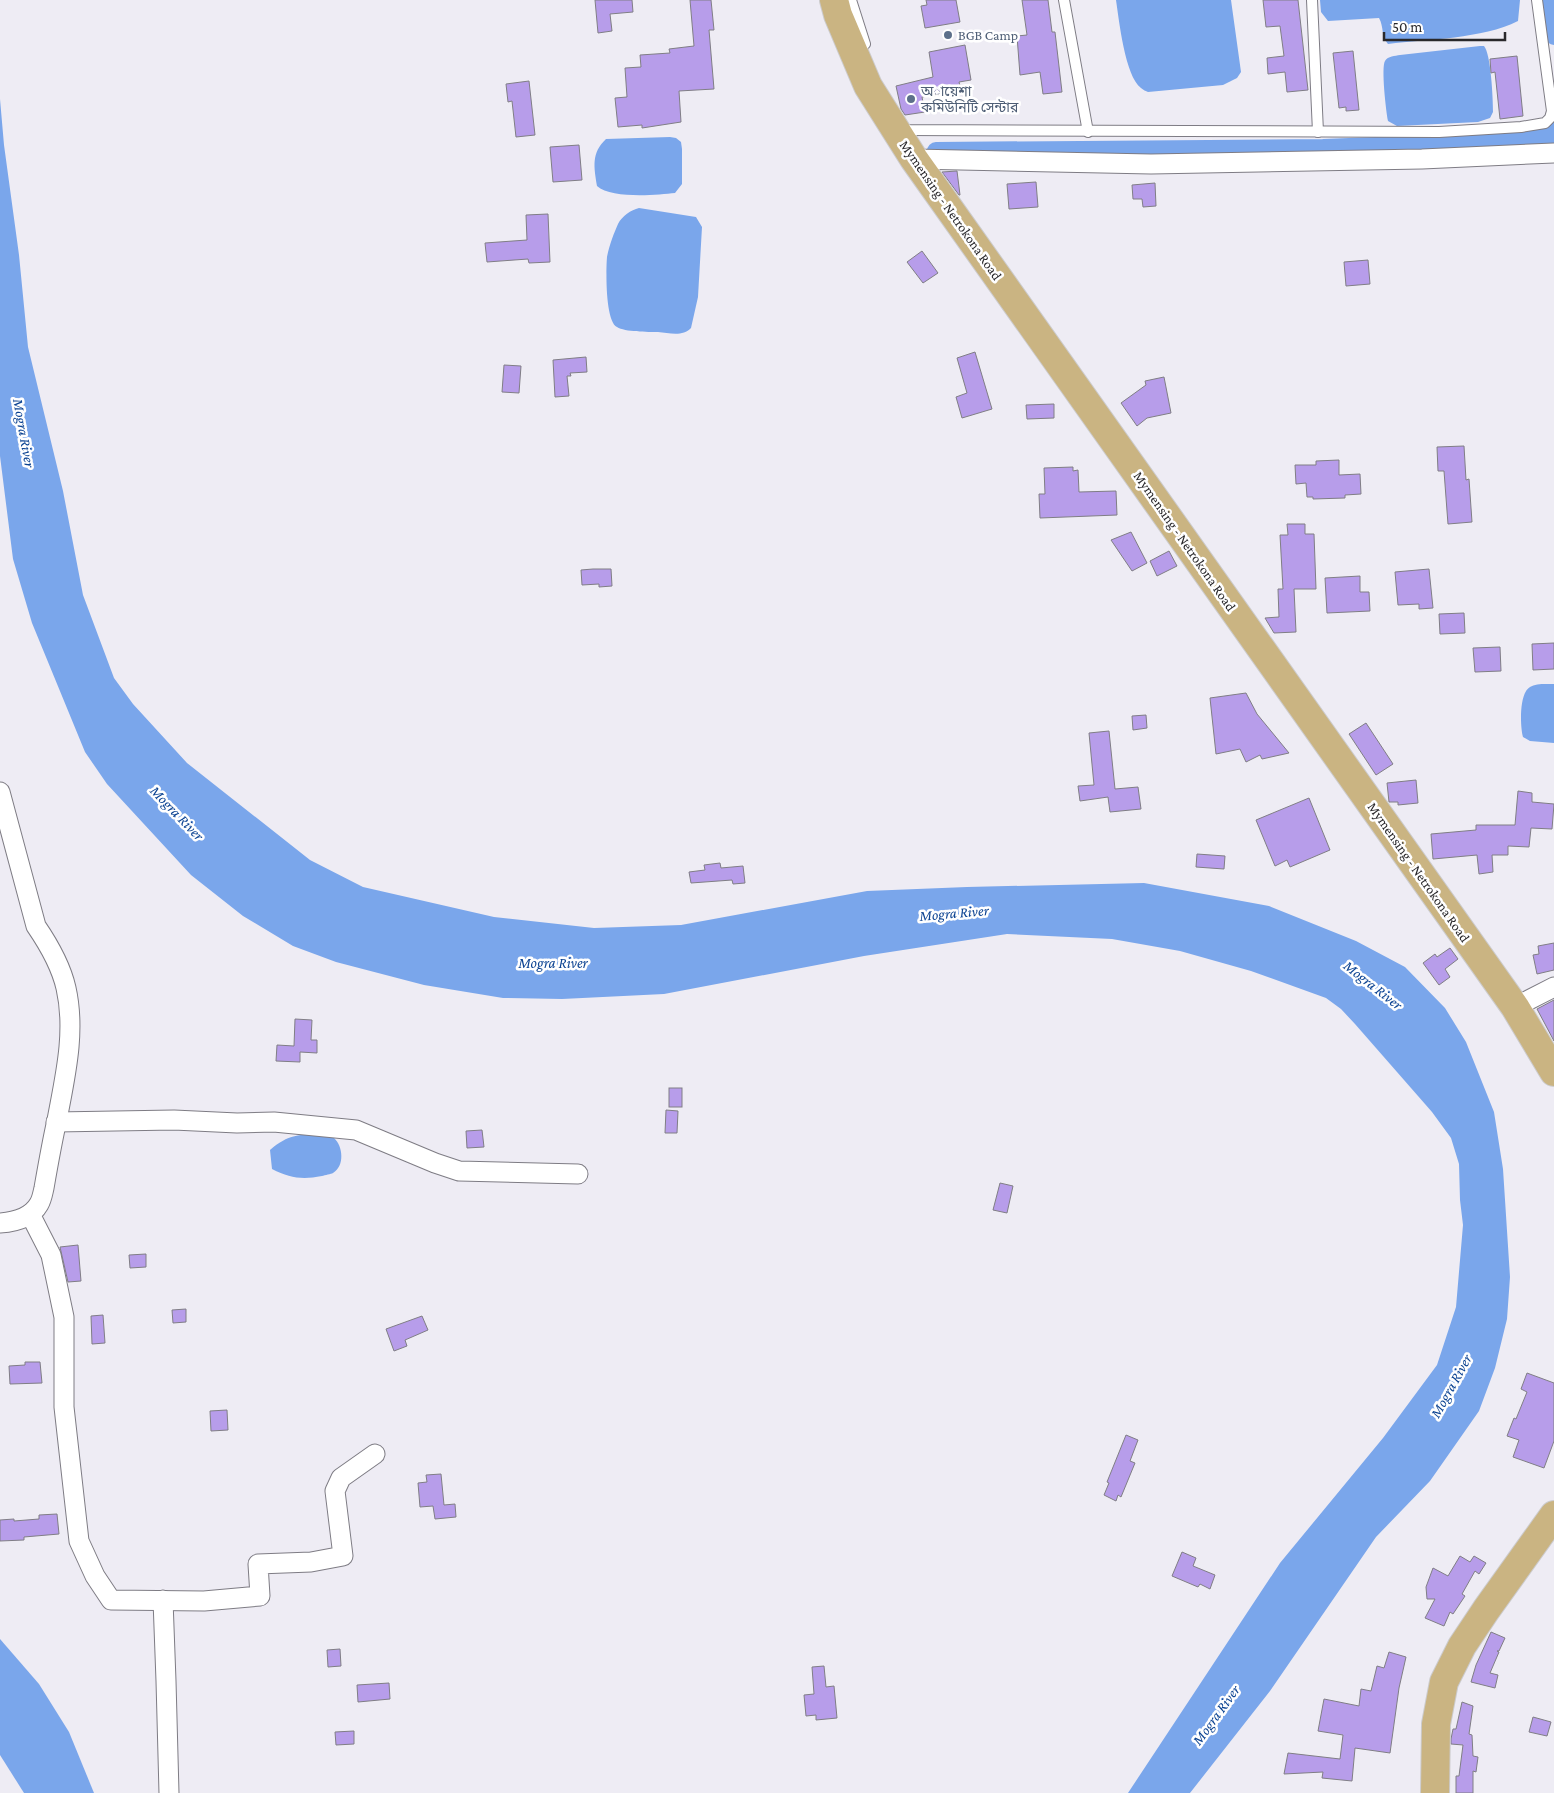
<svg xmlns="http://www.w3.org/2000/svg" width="1554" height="1793" viewBox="0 0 1554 1793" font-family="'Crimson Pro','Noto Sans Bengali',serif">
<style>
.water{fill:#7aa6eb}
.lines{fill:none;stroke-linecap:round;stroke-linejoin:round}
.canal{stroke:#7aa6eb;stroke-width:18}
.building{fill:#b79dea;stroke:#807e85}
.lane-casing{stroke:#7e7c84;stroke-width:12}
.street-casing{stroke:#7e7c84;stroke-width:21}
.primary-casing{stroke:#cccbcc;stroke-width:30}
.lane{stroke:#fff;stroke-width:10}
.street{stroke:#fff;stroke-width:19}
.primary{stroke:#cab482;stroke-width:28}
.service-dot{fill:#5c6f8a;stroke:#fff;stroke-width:2}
.labels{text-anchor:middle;stroke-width:5;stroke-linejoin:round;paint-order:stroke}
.service-label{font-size:14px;fill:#4e5e75;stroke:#fff;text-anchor:start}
.street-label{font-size:14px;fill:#29282b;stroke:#fff}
.water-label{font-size:15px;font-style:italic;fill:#0c4392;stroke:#fff}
</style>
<rect width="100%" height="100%" fill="#eeecf4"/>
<g class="water">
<path d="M1116 0H1231L1241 72 1237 78 1223 85 1148 92C1146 91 1143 90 1141 88 1125 76 1119 20 1116 0Z"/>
<path d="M1320 0H1520L1518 21C1482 39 1428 39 1388 44 1381 36 1384 27 1379 18L1328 21 1321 12Z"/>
<path d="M1480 46H1484C1491 54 1493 99 1493 112L1490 118 1478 122 1397 126 1388 121C1386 111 1381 67 1385 61 1388 56 1395 56 1400 55Z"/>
<path d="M0 99 4 145 19 255 28 347 63 491 83 595 114 678 133 704 187 763 310 860 363 887 494 917 594 928 681 925 867 891 967 887 1144 883 1269 906 1356 941 1405 967 1445 1008 1466 1042 1494 1112 1503 1169 1510 1277 1507 1319 1495 1368 1479 1411 1430 1481 1376 1537 1270 1691 1190 1793H1128L1280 1563 1383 1438 1437 1365 1456 1307 1463 1225 1460 1200 1459 1164 1451 1138 1432 1112 1355 1024 1341 1009 1326 998 1251 971 1180 951 1112 939 1007 934 864 956 664 994 562 999 503 998 424 985 336 962 293 946 243 916 191 875 107 784 85 752 32 623 13 559 0 456Z"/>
<path d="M670 137 676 138 681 142 682 149V184L675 193C657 195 611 199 597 186 594 167 591 153 606 139Z"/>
<path d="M639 208 696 217 702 227 698 297 691 328C683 337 669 333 658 332 648 332 625 332 617 327 605 321 606 269 607 257 609 246 614 233 618 224 622 216 631 210 639 208Z"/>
<path d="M1554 684V743L1530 741 1523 737C1520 727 1519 693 1530 687 1536 683 1547 684 1554 684Z"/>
<path d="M323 1133C326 1135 331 1136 334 1138 343 1146 345 1166 333 1173 331 1174 325 1175 322 1176 302 1180 290 1178 272 1169L270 1150C288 1134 300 1135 323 1133Z"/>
<path d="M0 1639 39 1684 69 1732 94 1793H24L0 1755Z"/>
</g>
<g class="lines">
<g class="canal">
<path d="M1551 0 1554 36"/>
<path d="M936 151 1323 148 1530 140 1548 136 1554 131"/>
</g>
</g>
<g class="building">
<path d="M595 0H632L633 12 610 14 612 31 598 33Z"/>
<path d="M690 0H711L714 30H709L714 89 679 91 681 122 642 128V125L618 127 615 98 627 97 625 68 641 67 640 55 670 53 669 49 694 46Z"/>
<path d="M926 0H956L960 22 925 28 921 6 927 5Z"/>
<path d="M1022 0H1048L1052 32H1055L1062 92 1043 94 1040 72 1020 75 1017 36 1027 35Z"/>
<path d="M1263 0H1298L1308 90 1287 92 1285 72 1268 74 1267 58 1284 56 1280 26 1266 27Z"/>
<path d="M965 45 971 80 959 82 961 90 922 97 925 112 905 115 901 109 896 86 933 77 929 52Z"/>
<path d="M1353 51 1359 110 1346 111V107L1339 108 1333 53Z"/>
<path d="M1517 56 1523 116 1500 119 1495 72 1491 73 1490 59Z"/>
<path d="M529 81 535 135 516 137 512 101 508 102 506 84Z"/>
<path d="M579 145 582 180 553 182 550 147Z"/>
<path d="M957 171 960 195H959L942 172Z"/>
<path d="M1036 182 1038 207 1009 209 1007 184Z"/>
<path d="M1155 183 1156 206 1143 207 1142 199H1133L1132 185Z"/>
<path d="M548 214 550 262 529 263 528 259 487 262 485 243 527 240 526 215Z"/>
<path d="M922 251 938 273 923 283 907 262Z"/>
<path d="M1368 260 1370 284 1346 286 1344 262Z"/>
<path d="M975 352 992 409 962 418 956 397 967 393 957 358Z"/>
<path d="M586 357 587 372 570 373 571 376H567L569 396 555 397 553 360Z"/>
<path d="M504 365 521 366 519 393 502 392Z"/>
<path d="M1164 377 1171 413 1147 418 1137 426 1121 403 1146 385 1145 381Z"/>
<path d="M1054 404V418L1027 419 1026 405Z"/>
<path d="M1464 446 1466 480 1469 479 1472 522 1448 524 1444 471H1438L1437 447Z"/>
<path d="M1339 460V475L1360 474 1361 494 1345 495V498L1313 499V497H1307L1306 483 1296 484 1295 465H1316V461Z"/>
<path d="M1073 467V471L1078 470 1079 492 1116 491 1117 515 1040 518 1039 494H1045L1044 468Z"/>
<path d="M1287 524H1305V534H1314L1316 589H1294L1296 632 1274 633 1265 618 1279 617 1278 589H1283L1280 535H1288Z"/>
<path d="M1131 532 1147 563 1132 571 1111 540Z"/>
<path d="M1169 551 1177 566 1157 576 1150 561Z"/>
<path d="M593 569H611L612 586 599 587V584L582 585 581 570Z"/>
<path d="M1429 569 1433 608 1419 609V604L1398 605 1395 572Z"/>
<path d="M1360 576V592H1369L1370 611 1327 613 1325 578Z"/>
<path d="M1464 613 1465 633 1440 634 1439 614Z"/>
<path d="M1554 643V669L1533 670 1532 644Z"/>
<path d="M1500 647 1501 671 1475 672 1473 648Z"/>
<path d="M1246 693 1257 714 1289 753 1262 759 1260 755 1246 762 1240 749 1216 754 1210 698Z"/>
<path d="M1146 715 1147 728 1133 730 1132 716Z"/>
<path d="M1366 723 1393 764 1376 775 1349 734Z"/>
<path d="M1109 731 1115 789 1138 787 1141 809 1110 812 1108 797 1080 801 1078 786 1094 785 1089 733Z"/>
<path d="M1416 780 1418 803 1398 805V802H1389L1387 783Z"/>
<path d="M1518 791 1532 793V802L1554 804 1552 829 1531 828 1529 847 1508 846V855H1492L1493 872 1479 874 1477 855 1433 859 1431 834 1476 830V825H1515Z"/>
<path d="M1309 798 1330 850 1290 867 1287 860 1275 866 1256 820Z"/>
<path d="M1197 854 1225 856 1224 869 1196 867Z"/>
<path d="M720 863 721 868 743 866 745 883 733 884 732 880 691 883 689 872 705 870 704 865Z"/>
<path d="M1554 943V970L1537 974 1533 955 1539 954 1538 946Z"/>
<path d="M1450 948 1458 959 1445 969 1450 977 1439 985 1423 963 1435 954 1437 957Z"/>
<path d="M1554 1000V1041L1537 1009Z"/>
<path d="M295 1019 312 1020 311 1040H317V1053L300 1052V1062L276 1061 277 1045 294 1046Z"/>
<rect x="669" y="1088" width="13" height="19"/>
<path d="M666 1110 678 1111 677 1133H665Z"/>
<path d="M482 1130 484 1147 467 1148 466 1131Z"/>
<path d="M1000 1183 1013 1186 1007 1213 993 1210Z"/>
<path d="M78 1245 81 1281 68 1282 60 1247Z"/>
<path d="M146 1254V1267L130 1268 129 1255Z"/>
<path d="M186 1309V1322L173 1323 172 1310Z"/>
<path d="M103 1315 105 1343 92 1344 91 1316Z"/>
<path d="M422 1316 428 1330 405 1340 407 1346 394 1351 386 1329Z"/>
<path d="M25 1362H40L42 1383 10 1384 9 1366 25 1365Z"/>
<path d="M1527 1373 1554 1383V1441L1544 1468 1513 1457 1519 1440 1507 1436 1514 1418 1516 1419 1527 1392 1521 1389Z"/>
<path d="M227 1410 228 1430 211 1431 210 1411Z"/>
<path d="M1126 1435 1138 1440 1130 1461 1135 1463 1121 1497 1118 1495 1116 1501 1104 1495 1109 1483 1107 1482Z"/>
<path d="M441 1474 444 1505 455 1504 456 1517 435 1519 433 1506 420 1507 418 1483 427 1482 426 1475Z"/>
<path d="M57 1514 59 1534 24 1537V1540L0 1541V1520L14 1519V1521L39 1519V1515Z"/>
<path d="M1182 1552 1196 1558 1193 1566 1215 1575 1210 1589 1200 1584 1198 1587 1172 1576Z"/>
<path d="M1460 1556 1470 1562 1474 1556 1486 1563 1479 1574 1475 1571 1462 1594 1465 1596 1453 1614 1450 1612 1444 1626 1425 1618 1435 1599H1427L1426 1587 1433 1568 1448 1576Z"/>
<path d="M1491 1632 1505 1638 1499 1651H1497L1499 1652 1490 1673 1498 1675 1495 1688 1471 1682 1476 1665Z"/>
<path d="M340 1649 341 1666 328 1667 327 1650Z"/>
<path d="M1389 1652 1406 1657 1399 1688 1390 1753 1355 1748 1352 1781 1322 1778 1323 1772 1284 1774 1288 1753 1340 1759 1343 1735 1318 1731 1324 1699 1359 1706 1361 1689 1371 1691 1377 1666 1384 1668Z"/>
<path d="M824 1666 826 1687 834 1686 837 1718 816 1720V1715L806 1716 804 1695 814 1694 812 1667Z"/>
<path d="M389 1683 390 1699 358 1702 357 1685Z"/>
<path d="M1462 1702 1473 1706 1469 1734 1472 1735 1473 1756 1478 1757 1476 1772 1473 1771V1793H1456V1776H1459L1463 1745 1451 1744V1739L1453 1729H1456Z"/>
<path d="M1533 1717 1551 1722 1547 1736 1529 1732Z"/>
<path d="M354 1731V1744L336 1745 335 1732Z"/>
</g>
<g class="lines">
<g class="lane-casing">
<g id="lane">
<path d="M851 0 865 44"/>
<path d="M1064 0 1088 132"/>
<path d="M1312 0 1318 132"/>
<path d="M901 125 906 130 1439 132 1521 127 1545 123 1550 118 1552 111 1537 0"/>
</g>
</g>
<g class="street-casing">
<g id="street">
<path d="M914 159 1151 164 1422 159 1554 153"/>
<path d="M0 792 36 926C49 945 61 966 66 988 76 1032 65 1077 57 1120 52 1142 48 1165 44 1188 43 1192 42 1199 39 1204 31 1218 15 1222 0 1223"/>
<path d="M1515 1007 1554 987"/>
<path d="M56 1122 174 1120 237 1123 274 1122 356 1130 435 1163 459 1171 578 1174"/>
<path d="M30 1214 51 1255 64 1317V1407L79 1541 95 1576 111 1600 204 1601 260 1596 258 1564 311 1562 343 1556 335 1491 341 1478 375 1454"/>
<path d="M163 1600 166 1681 169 1793"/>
</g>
</g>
<g class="primary-casing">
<g id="primary">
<path d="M834 0 838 15 868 86 914 159 1515 1007 1554 1072"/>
<path d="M1435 1793 1436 1724 1444 1682 1462 1646 1486 1610 1554 1515"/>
</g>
</g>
<use href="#lane" class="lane"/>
<use href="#street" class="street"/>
<use href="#primary" class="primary"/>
</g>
<g class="service-dot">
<circle cx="948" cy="35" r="5"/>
<circle cx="911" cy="99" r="5"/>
</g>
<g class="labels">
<g class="service-label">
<text x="958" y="40">BGB Camp</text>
<text x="921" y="96">অায়েশা<tspan x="921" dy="16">কমিউনিটি সেন্টার</tspan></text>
</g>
<g class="street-label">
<text transform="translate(951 210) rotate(55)" y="5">Mymensing - Netrokona Road</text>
<text transform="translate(1185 541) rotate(55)" y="5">Mymensing - Netrokona Road</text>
<text transform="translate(1419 872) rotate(55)" y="5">Mymensing - Netrokona Road</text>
</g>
<g class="water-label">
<text transform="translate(24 433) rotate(80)" y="5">Mogra River</text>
<text transform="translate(177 813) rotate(46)" y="5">Mogra River</text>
<text transform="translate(954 913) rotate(-5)" y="5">Mogra River</text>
<text x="553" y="968">Mogra River</text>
<text transform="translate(1373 985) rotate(38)" y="5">Mogra River</text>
<text transform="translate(1451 1386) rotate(-61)" y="5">Mogra River</text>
<text transform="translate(1216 1715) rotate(-54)" y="5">Mogra River</text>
</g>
</g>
<path d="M1384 32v8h121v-8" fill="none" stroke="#29282b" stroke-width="2.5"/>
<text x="1392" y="32" font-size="15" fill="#29282b" stroke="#ffffff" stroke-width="4" paint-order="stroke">50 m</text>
</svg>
